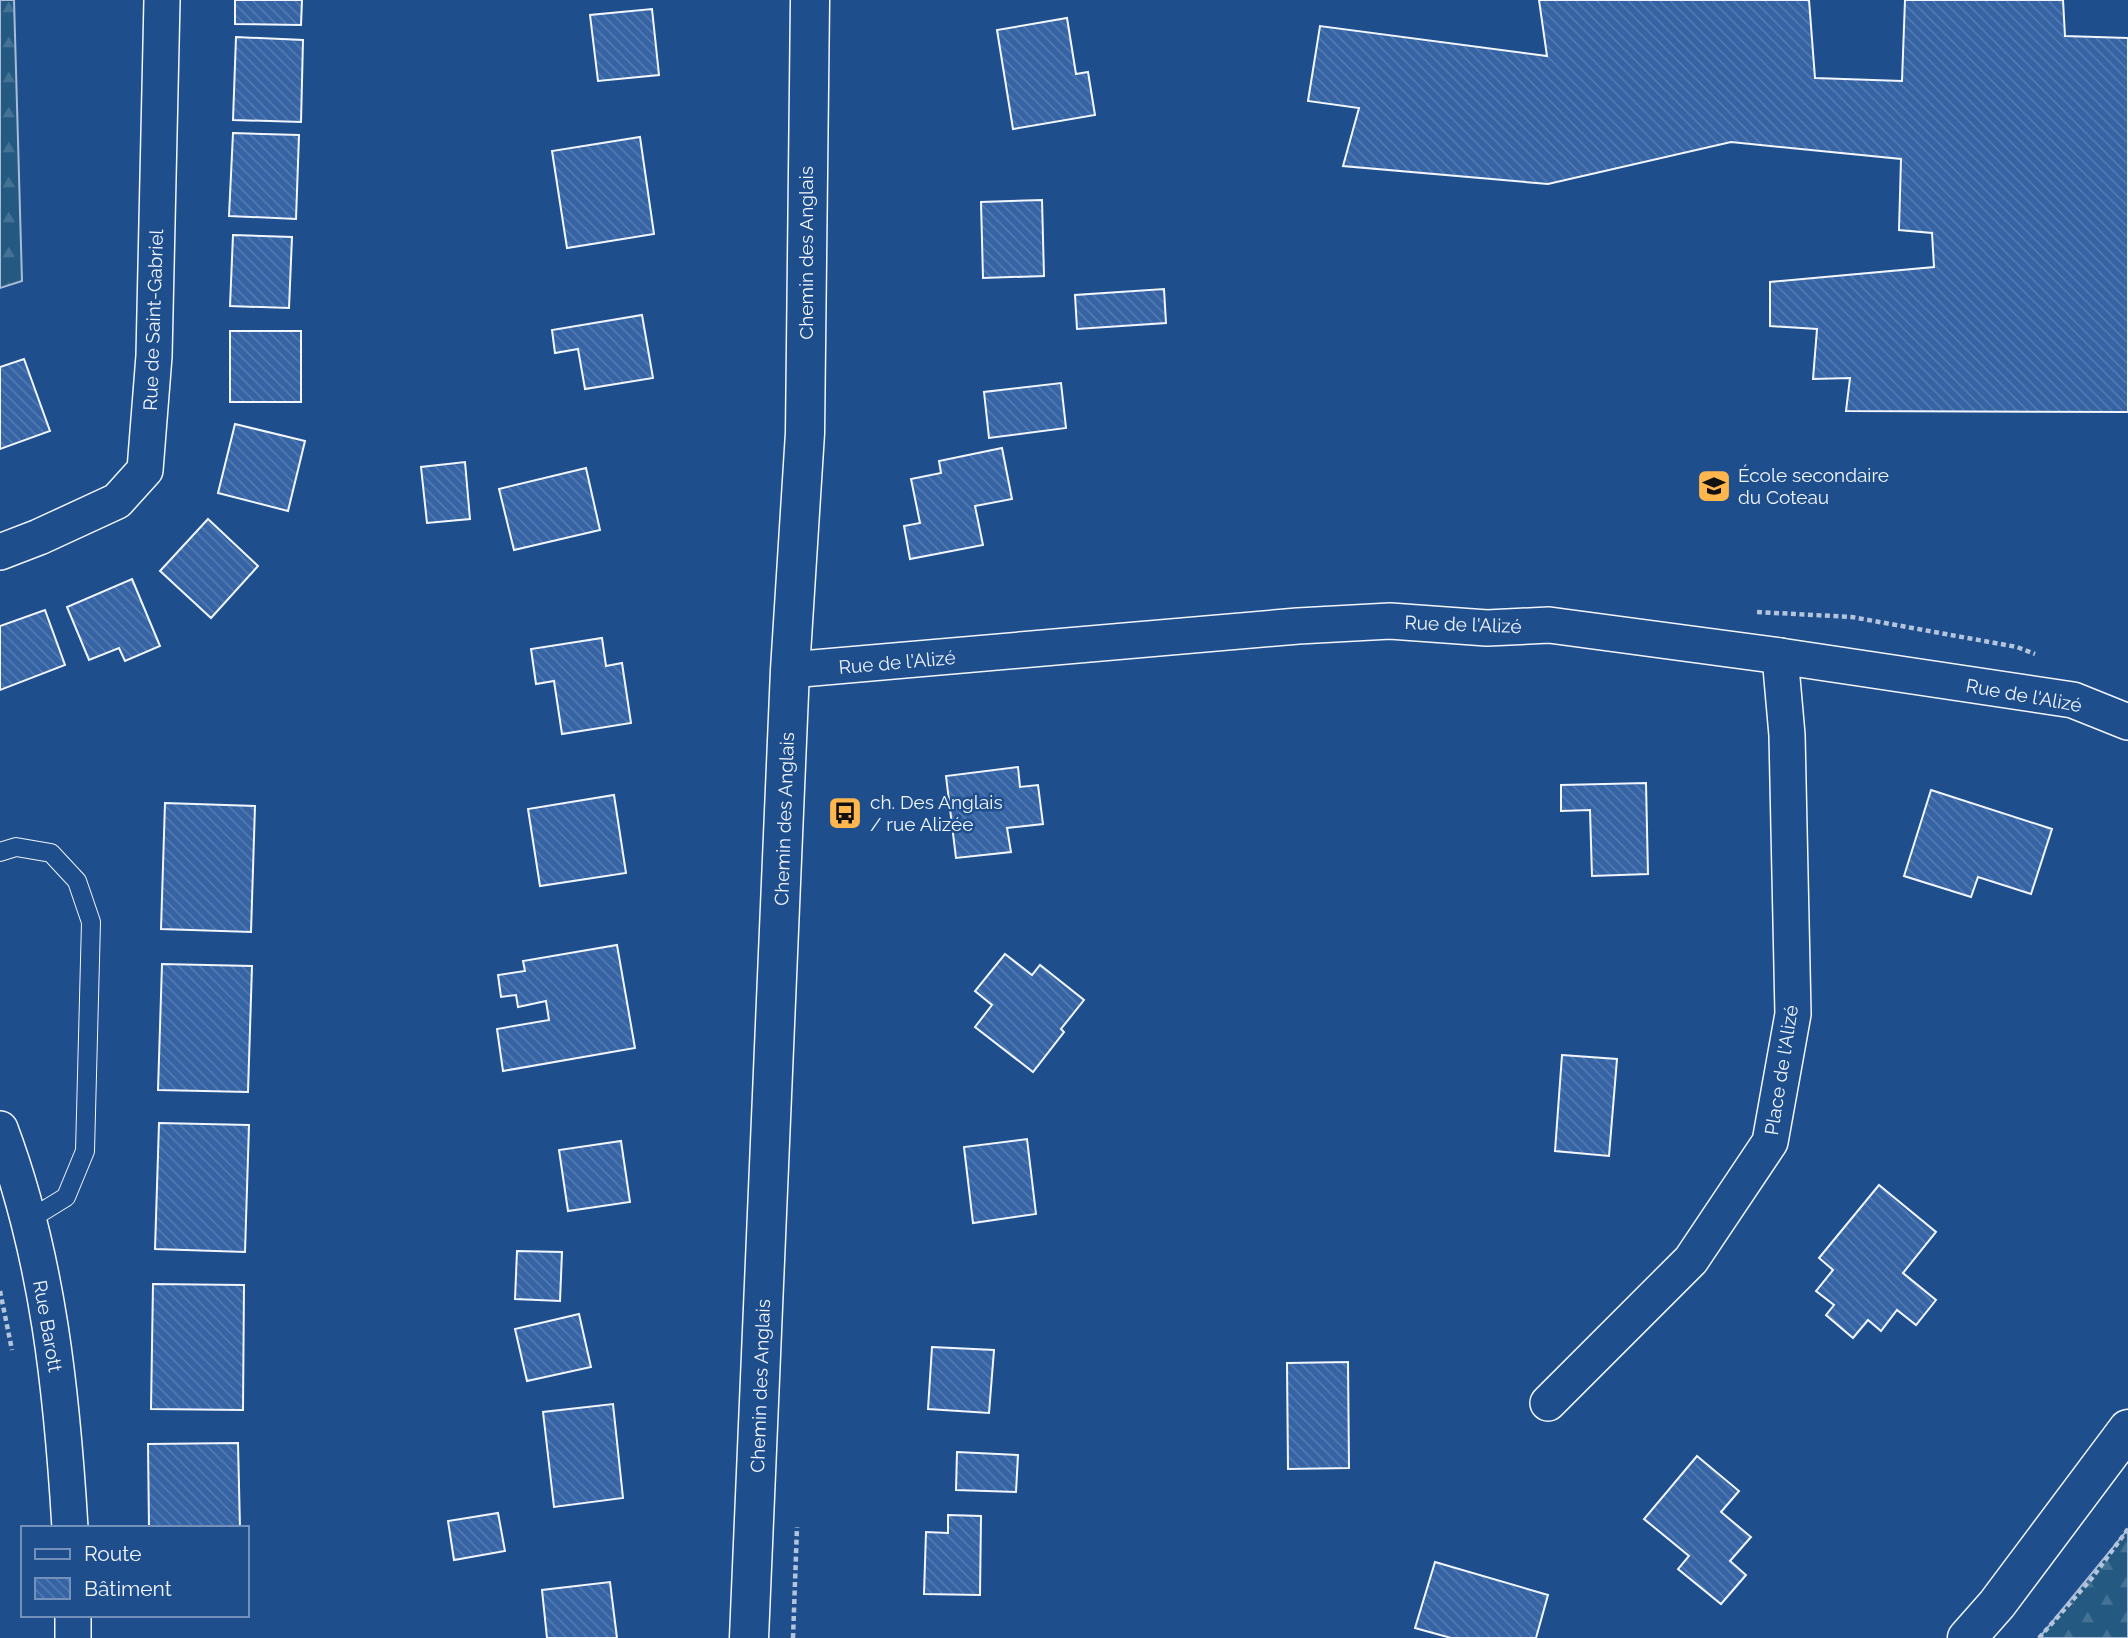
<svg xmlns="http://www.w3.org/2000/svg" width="2128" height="1638" viewBox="0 0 2128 1638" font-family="Raleway,sans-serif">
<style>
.forest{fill:url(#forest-firs);stroke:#a8bbd7;stroke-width:2}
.building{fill:url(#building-back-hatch);stroke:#f2f6ff;stroke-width:2}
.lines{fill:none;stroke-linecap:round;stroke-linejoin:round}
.service-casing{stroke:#f2f6ff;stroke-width:20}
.minor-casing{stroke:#f2f6ff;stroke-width:38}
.tertiary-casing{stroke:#f2f6ff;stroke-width:41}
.path{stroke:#b3c4dc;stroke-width:4.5;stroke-dasharray:5 3.5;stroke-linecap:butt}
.service{stroke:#1f4e8c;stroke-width:18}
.minor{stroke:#1f4e8c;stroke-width:35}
.tertiary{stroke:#1f4e8c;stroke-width:38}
.labels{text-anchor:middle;stroke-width:5;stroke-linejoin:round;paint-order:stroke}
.street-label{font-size:19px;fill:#f2f6ff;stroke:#1f4e8c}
.poi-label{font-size:19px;fill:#f2f6ff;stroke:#1f4e8c;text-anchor:start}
</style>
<defs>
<pattern id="forest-firs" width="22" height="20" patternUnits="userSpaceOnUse" patternTransform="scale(1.75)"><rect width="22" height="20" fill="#245a82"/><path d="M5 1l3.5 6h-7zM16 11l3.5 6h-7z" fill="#447295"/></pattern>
<pattern id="building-back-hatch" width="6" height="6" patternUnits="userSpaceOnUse" patternTransform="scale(1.75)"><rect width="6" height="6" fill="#3563a3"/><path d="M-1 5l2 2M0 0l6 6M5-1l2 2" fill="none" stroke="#537ab1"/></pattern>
</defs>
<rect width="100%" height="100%" fill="#1f4e8c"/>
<g class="forest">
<path d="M0 0H14L22 281 0 288Z"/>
<path d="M2128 1529V1638H2039Z"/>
</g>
<g class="building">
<path d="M235 0H302L301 25 235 24Z"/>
<path d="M1539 0H1809L1815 78 1902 81 1905 0H2063L2065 36 2128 38V412L1846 411 1850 378 1813 379 1817 329 1770 326V282L1934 267 1932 233 1899 230 1901 159 1731 142 1548 184 1343 166 1359 108 1308 101 1320 26 1547 56Z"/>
<path d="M652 9 659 75 598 81 590 15Z"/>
<path d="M1067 18 1076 74 1088 72 1095 115 1013 129 997 30Z"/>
<path d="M236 37 303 40 301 122 233 120Z"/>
<path d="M233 133 299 135 296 219 229 216Z"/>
<path d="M640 137 654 234 567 248 552 151Z"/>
<path d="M1042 200 1044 276 983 278 981 202Z"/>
<path d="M233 235 292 237 289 308 230 306Z"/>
<path d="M1164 289 1166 323 1077 329 1075 295Z"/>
<path d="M642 315 653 378 585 389 578 349 555 353 552 330Z"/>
<rect x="230" y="331" width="71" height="71"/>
<path d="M24 359 50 431 0 449V367Z"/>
<path d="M1061 383 1066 428 989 438 984 392Z"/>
<path d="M235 424 305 441 288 511 218 493Z"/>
<path d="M1002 448 1012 499 975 506 983 545 910 559 904 526 920 523 911 479 941 473 939 461Z"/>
<path d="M465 462 470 519 427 523 421 467Z"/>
<path d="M586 468 600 530 514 550 499 489Z"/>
<path d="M208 519 258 566 211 618 160 571Z"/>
<path d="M132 579 160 646 125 661 119 648 89 660 67 607Z"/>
<path d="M45 610 65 665 0 690V626Z"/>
<path d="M602 638 606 666 622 663 631 723 562 734 554 681 536 684 531 649Z"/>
<path d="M1018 767 1020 787 1038 785 1043 824 1007 828 1011 852 956 858 946 776Z"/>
<path d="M1646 783 1648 874 1592 876 1590 810 1561 811V785Z"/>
<path d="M1931 790 2052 829 2031 894 1978 877 1971 897 1904 876Z"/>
<path d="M614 795 626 873 540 886 528 809Z"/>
<path d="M165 803 255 806 251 932 161 929Z"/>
<path d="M617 945 635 1048 503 1071 497 1029 549 1020 546 1001 518 1007 516 995 501 997 498 975 525 971 523 961Z"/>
<path d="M1005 954 1032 975 1040 965 1084 1000 1061 1029 1064 1032 1033 1072 975 1027 992 1005 975 991Z"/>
<path d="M162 964 252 966 248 1092 158 1090Z"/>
<path d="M1562 1055 1617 1059 1609 1156 1555 1151Z"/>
<path d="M159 1123 249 1125 245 1252 155 1249Z"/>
<path d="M1027 1139 1036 1214 973 1223 964 1147Z"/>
<path d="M621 1141 630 1202 568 1211 559 1150Z"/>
<path d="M1879 1185 1936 1232 1903 1273 1936 1300 1916 1325 1897 1310 1881 1331 1868 1320 1853 1338 1826 1315 1834 1305 1816 1291 1833 1270 1819 1258Z"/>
<path d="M517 1251 562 1252 560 1301 515 1299Z"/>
<path d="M153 1284 244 1285 243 1410 151 1409Z"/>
<path d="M579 1314 591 1367 527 1381 515 1329Z"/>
<path d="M932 1347 994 1350 989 1413 928 1409Z"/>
<path d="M1348 1362 1349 1468 1288 1469 1287 1363Z"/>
<path d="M613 1404 623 1498 554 1507 543 1412Z"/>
<path d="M238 1443 240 1528H149L148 1444Z"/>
<path d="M957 1452 1018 1455 1016 1492 956 1490Z"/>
<path d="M1697 1456 1739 1491 1721 1512 1751 1537 1730 1561 1746 1575 1721 1604 1678 1569 1689 1556 1644 1519Z"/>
<path d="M498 1513 505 1551 454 1560 448 1521Z"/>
<path d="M948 1515 981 1516 980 1595 924 1594 926 1532 948 1533Z"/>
<path d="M1435 1562 1548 1595 1536 1638H1451L1415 1628Z"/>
<path d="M610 1582 617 1638H547L542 1590Z"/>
</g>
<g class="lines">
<g class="service-casing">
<path id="service" d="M0 852 16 847 51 853 77 881 91 922 85 1151 66 1197 27 1221"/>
</g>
<g class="minor-casing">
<g id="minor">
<path d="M0 552 39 537 117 501 145 470 154 356 162 0"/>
<path d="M790 670 1298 626 1390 621 1487 628 1549 625 1780 656 2073 700 2128 722"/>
<path d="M0 1129C48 1257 62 1393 70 1528"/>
<path d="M1548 1403 1691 1260 1770 1142 1793 1014 1787 735 1780 656"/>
<path d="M73 1638V1615"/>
</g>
</g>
<g class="tertiary-casing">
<g id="tertiary">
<path d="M749 1638 790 670 805 433 810 0"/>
<path d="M1967 1638 1997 1604 2128 1429"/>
</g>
</g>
<g class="path">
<path d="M1757 612 1852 617 2017 647 2035 654"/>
<path d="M0 1291 12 1350"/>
<path d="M793 1638 797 1527"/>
<path d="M2039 1638 2092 1578 2128 1529"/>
</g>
<use href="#service" class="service"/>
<use href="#minor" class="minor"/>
<use href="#tertiary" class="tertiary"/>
</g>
<defs>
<g id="school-square" transform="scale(1.75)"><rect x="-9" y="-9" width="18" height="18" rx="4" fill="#ffb74d" stroke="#1f4e8c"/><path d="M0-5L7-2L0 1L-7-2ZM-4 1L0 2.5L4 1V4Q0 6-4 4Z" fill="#111"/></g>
<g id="bus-square" transform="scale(1.75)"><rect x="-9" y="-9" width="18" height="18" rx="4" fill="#ffb74d" stroke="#1f4e8c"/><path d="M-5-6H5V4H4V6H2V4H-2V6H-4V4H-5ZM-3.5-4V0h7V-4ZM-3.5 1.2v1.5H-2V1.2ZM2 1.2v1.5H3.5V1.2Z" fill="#111"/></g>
</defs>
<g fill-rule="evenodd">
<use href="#school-square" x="1714" y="486"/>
<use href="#bus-square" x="845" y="813"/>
</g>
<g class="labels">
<g class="street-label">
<text transform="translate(806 253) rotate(-90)" y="7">Chemin des Anglais</text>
<text transform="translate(153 320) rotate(-88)" y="7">Rue de Saint-Gabriel</text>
<text transform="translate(1463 624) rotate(2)" y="7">Rue de l'Alizé</text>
<text transform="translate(897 662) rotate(-5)" y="7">Rue de l'Alizé</text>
<text transform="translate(2024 695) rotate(10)" y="7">Rue de l'Alizé</text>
<text transform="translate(784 819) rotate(-88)" y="7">Chemin des Anglais</text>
<text transform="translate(1781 1070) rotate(-81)" y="7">Place de l'Alizé</text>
<text transform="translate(48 1326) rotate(80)" y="7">Rue Barott</text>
<text transform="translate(760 1386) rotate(-88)" y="7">Chemin des Anglais</text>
</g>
<g class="poi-label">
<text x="1738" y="482">École secondaire<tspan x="1738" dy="22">du Coteau</tspan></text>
<text x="870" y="809">ch. Des Anglais<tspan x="870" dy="22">/ rue Alizée</tspan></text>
</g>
</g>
<rect x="21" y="1526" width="228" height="91" fill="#1f4e8c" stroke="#7391ba" stroke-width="2"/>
<rect x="35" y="1549" width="35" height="10" fill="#1f4e8c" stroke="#7391ba" stroke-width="2"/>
<text x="84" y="1561" font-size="21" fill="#f2f6ff">Route</text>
<rect x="35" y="1578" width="35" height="21" fill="url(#building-back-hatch)" stroke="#7391ba" stroke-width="2"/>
<text x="84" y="1596" font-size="21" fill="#f2f6ff">Bâtiment</text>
</svg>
